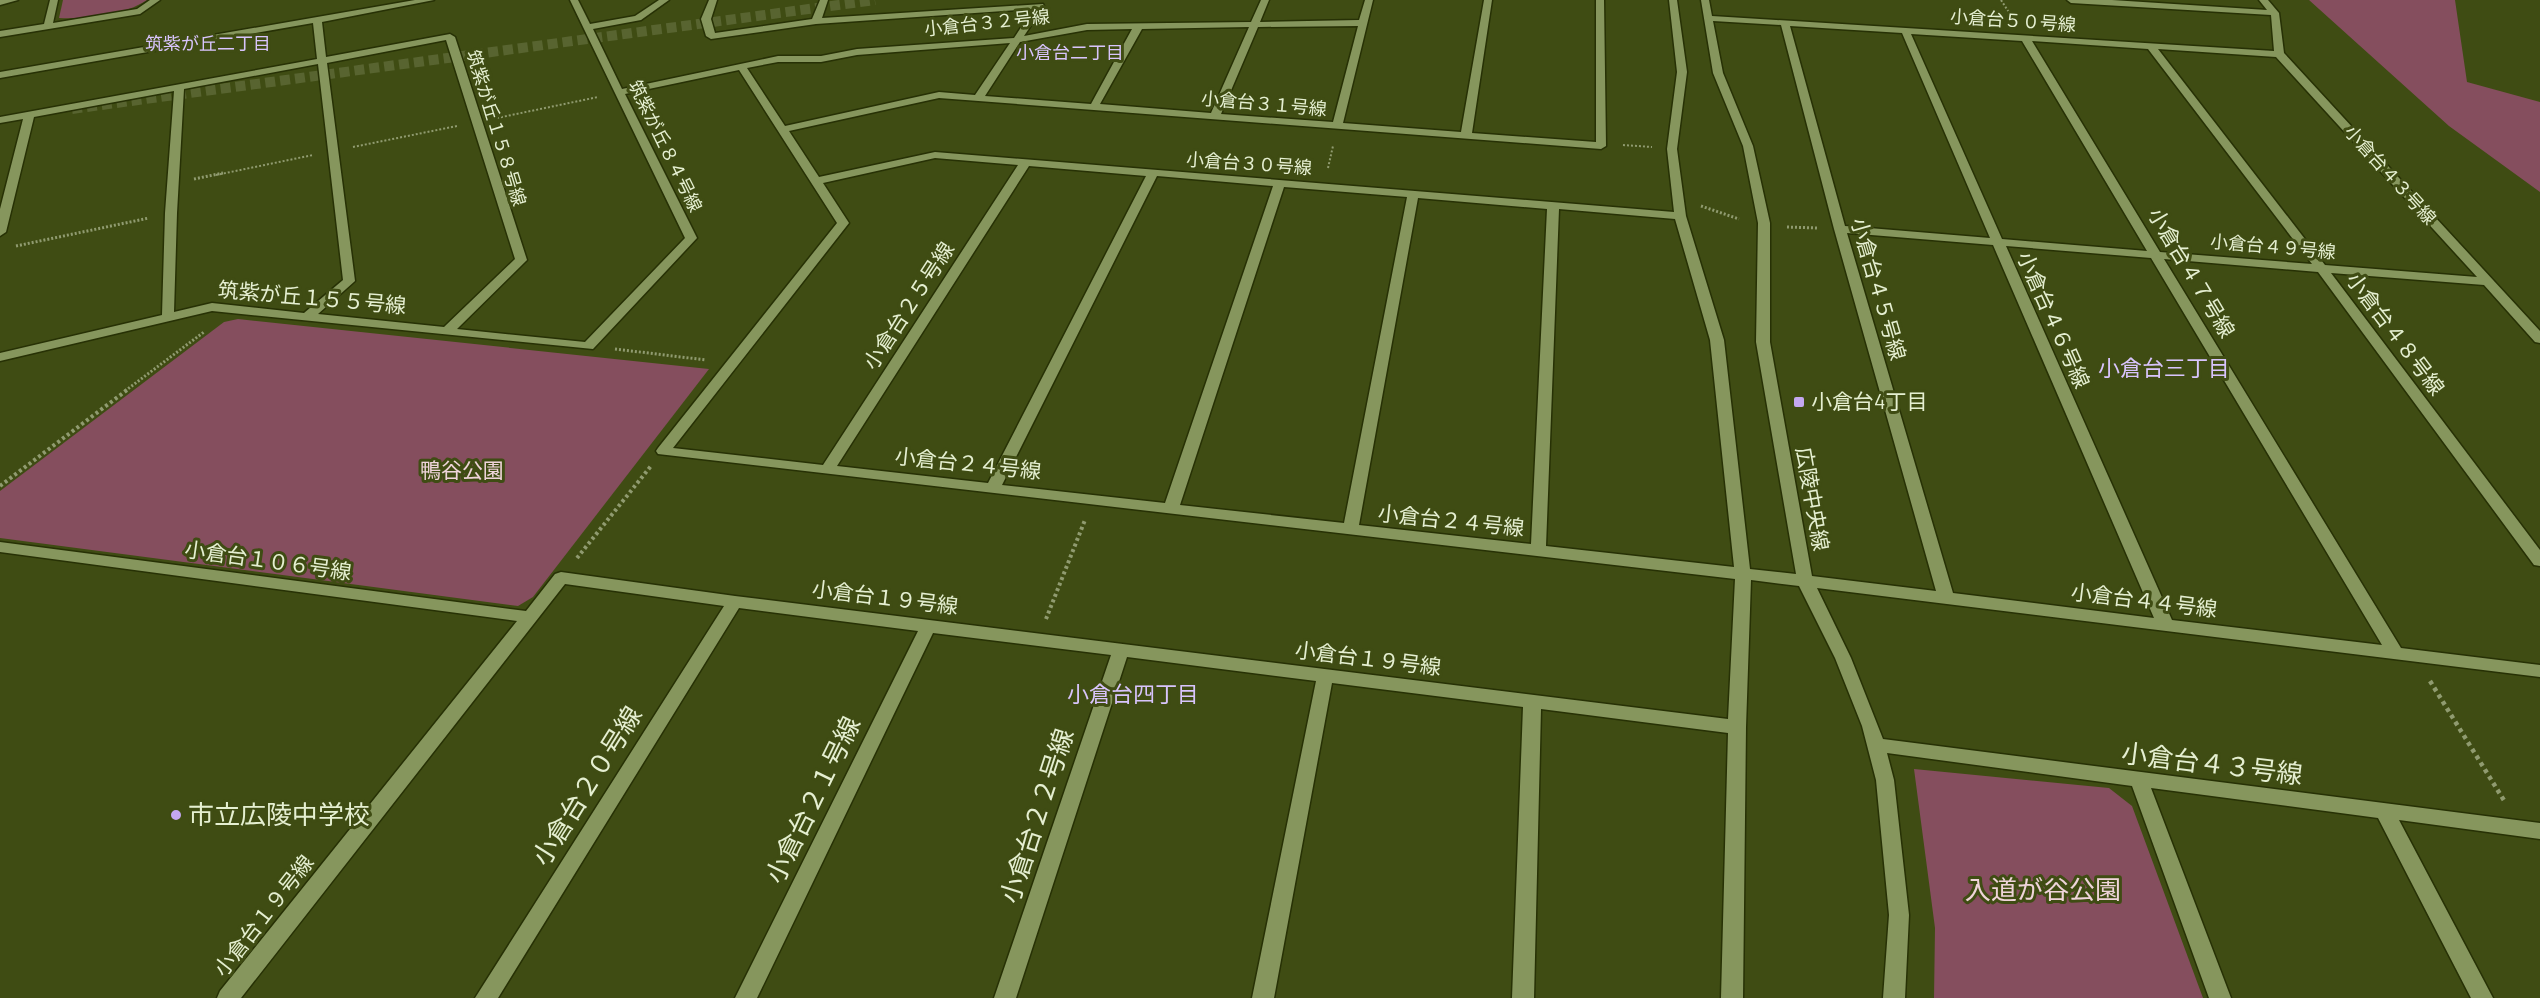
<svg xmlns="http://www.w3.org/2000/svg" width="2540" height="998" viewBox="0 0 2540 998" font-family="Barlow,'Noto Sans JP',sans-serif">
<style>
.green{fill:#854e5e}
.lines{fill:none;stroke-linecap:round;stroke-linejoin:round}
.minor-tunnel{stroke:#586430;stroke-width:10;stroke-dasharray:10 5;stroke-linecap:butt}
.minor-casing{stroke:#273105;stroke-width:3}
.path-far3{stroke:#909b70;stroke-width:2;stroke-dasharray:2 2;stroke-linecap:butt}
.path-far2{stroke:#909b70;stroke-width:3;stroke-dasharray:2 2;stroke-linecap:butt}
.path-far1{stroke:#909b70;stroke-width:4;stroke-dasharray:3 3;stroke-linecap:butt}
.path{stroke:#909b70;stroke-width:4.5;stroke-dasharray:4 4;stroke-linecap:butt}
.minor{fill:#86965d;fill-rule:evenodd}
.poi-dot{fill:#c4a7f1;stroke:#3f4c13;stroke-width:2}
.labels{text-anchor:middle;stroke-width:6;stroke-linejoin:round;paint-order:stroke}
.far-street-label{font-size:18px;fill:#e5efd1;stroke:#3f4c13}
.far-neighbourhood-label{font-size:18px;fill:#d8c4fc;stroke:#3f4c13}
.street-label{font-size:21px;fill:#e5efd1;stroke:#3f4c13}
.poi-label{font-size:21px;fill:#e5efd1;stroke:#3f4c13;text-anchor:start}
.park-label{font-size:21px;fill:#efd4da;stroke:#3f4c13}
.neighbourhood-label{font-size:22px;fill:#d8c4fc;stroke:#3f4c13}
.near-street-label{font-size:26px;fill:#e5efd1;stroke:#3f4c13}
.near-poi-label{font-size:26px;fill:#e5efd1;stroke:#3f4c13;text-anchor:start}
.near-park-label{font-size:26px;fill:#efd4da;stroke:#3f4c13}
</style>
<rect width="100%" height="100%" fill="#3f4c13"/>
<g class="green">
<path d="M63 0H147C123 16 87 19 59 18Z"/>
<path d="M2309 0H2455L2467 82 2540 102V192L2449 126Z"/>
<path d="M238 319 709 369 533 597 518 606 0 538V491L224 322Z"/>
<path d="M1914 769 2109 788 2132 806 2203 998H1934L1935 928Z"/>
</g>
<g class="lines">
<path class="minor-tunnel" d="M72 109 875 0"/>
<g class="minor-casing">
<g id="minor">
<path d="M0 0H18L0 5Z"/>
<path d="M50 0H58L53 23 137 9 150 0H160L140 14 0 37V31L44 24Z"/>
<path d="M415 0H434L322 22 326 57 450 34 455 37 527 260 457 329 585 342 685 238 570 0H578L590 24 635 16 659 0H669L641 20 593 29 622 89 778 56H821L857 49 1014 38 1033 9 816 24 711 39 706 36 701 19 709 0H717L711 19 715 33 812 19 820 0H828L822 18 1043 4 1044 6 1024 36 1087 24 1251 22 1261 0H1269L1260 22 1359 20 1365 0H1373L1343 123 1461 132 1484 0H1492L1472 133 1596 142V0H1604L1606 146 1601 149 939 98 789 131 819 177 935 152 1674 212 1667 149 1677 72 1669 0H1677L1687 72 1677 149 1686 216 1724 340 1750 569 1796 574 1756 342 1758 223 1743 146 1713 73 1701 0H1709L1712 16 2274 51 2271 15 2071 3 2067 0H2112L2267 10 2259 0H2268L2279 13 2284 53 2540 331V343L2535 342 2484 285 2331 273 2540 550V566L2534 565 2318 272 2164 259 2401 648 2540 665V677L1817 588 1851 658 1883 739 2540 823V839L2399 820 2493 998H2471L2378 818 2151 788 2231 998H2209L2132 786 1887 753 1894 780 1909 915 1905 998H1883L1889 915 1876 780 1862 726 1835 658 1799 586 1751 580 1746 727 1743 998H1721L1728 733 1541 709 1534 998H1512L1523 707 1332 683 1274 998H1252L1316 681 1127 657 1016 998H994L1111 655 933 633 757 998H735L918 631 739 608 498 998H475L724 606 565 584 241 998H217L220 991 517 621 0 552V542L526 611 555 574 561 572 735 596 1728 719 1735 579 658 454 656 451 658 448 837 223 739 70 625 94 697 238 593 349 212 311 0 361V353L162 315 165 213 174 91 34 117 6 232 0 236V209L23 119 0 123V117L317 59 313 23 0 78V72ZM1713 21 1781 25 1834 229 1936 591 1812 576 1770 342V223L1753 146 1723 73ZM1358 26 1333 122 1221 114 1258 27ZM1790 26 1902 33 1990 238 1845 226ZM1249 27 1211 113 1100 104 1142 29ZM1132 29 1091 104 985 96 1020 42 1087 30ZM1911 34 2022 41 2147 251 2002 239ZM446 40 515 259 444 327 318 314 355 281 327 63ZM2032 41 2148 49 2312 264 2160 252ZM1010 43 975 95 939 92 785 126 747 68 778 62H821L857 55ZM2158 49 2276 57 2477 277 2325 265ZM318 64 343 280 304 313 212 303 174 312 177 213 184 89ZM935 158 1018 165 823 465 673 448 849 223 823 183ZM1029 166 1146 176 988 483 837 466ZM1157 176 1273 186 1165 503 1002 485ZM1284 187 1407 197 1344 523 1180 505ZM1418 198 1547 209 1531 544 1359 525ZM1559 209 1675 219 1710 340 1734 567 1546 546ZM1847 233 1993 245 2154 618 1953 593ZM2006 246 2151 258 2382 645 2172 620Z"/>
</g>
</g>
<g class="path-far3">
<path d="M2001 0 2012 17"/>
<path d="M497 118 598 97"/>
<path d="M1623 145 1652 147"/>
<path d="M353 147 457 126"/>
<path d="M1328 168 1333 146"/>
<path d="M216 175 313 155"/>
</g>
<g class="path-far2">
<path d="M194 179 223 173"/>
<path d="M1701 206 1739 219"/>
<path d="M1787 227 1818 228"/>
<path d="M16 246 149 218"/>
<path d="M615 349 706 360"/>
<path d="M125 391 204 332"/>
</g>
<g class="path-far1">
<path d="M0 486 127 390"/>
<path d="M577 558 651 466"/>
<path d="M1046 619 1085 520"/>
</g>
<path class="path" d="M2430 681 2505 802"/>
<use href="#minor" class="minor"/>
</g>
<g class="poi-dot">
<rect x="1793" y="396" width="12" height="12" rx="3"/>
<circle cx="176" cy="815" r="6"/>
</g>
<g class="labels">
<g class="far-street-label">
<text transform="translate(2013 21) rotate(4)" y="6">小倉台５０号線</text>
<text transform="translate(987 23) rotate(-6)" y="6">小倉台３２号線</text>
<text transform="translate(1264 104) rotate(5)" y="6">小倉台３１号線</text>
<text transform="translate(496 128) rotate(73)" y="6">筑紫が丘１５８号線</text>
<text transform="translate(665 146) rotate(64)" y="6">筑紫が丘８４号線</text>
<text transform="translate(1249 164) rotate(4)" y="6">小倉台３０号線</text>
<text transform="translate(2390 175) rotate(48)" y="6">小倉台４３号線</text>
<text transform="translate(2273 247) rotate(5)" y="6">小倉台４９号線</text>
</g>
<g class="far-neighbourhood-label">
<text x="208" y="50">筑紫が丘二丁目</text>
<text x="1070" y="59">小倉台二丁目</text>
</g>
<g class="street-label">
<text transform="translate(2191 273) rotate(59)" y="7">小倉台４７号線</text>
<text transform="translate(1878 289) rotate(74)" y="7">小倉台４５号線</text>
<text transform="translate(312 298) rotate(5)" y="7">筑紫が丘１５５号線</text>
<text transform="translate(909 306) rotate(-57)" y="7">小倉台２５号線</text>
<text transform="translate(2053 320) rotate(66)" y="7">小倉台４６号線</text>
<text transform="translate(2395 334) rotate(53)" y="7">小倉台４８号線</text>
<text transform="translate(968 464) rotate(6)" y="7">小倉台２４号線</text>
<text transform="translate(1812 499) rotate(80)" y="7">広陵中央線</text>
<text transform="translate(1451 521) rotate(6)" y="7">小倉台２４号線</text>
<text transform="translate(268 561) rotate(8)" y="7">小倉台１０６号線</text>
<text transform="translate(885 598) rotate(7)" y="7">小倉台１９号線</text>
<text transform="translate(2144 601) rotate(7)" y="7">小倉台４４号線</text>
<text transform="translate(1368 659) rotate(7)" y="7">小倉台１９号線</text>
<text transform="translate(264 916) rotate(-52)" y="7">小倉台１９号線</text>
</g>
<g class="poi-label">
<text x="1811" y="409">小倉台4丁目</text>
</g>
<g class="park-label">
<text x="462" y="478">鴨谷公園</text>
</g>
<g class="neighbourhood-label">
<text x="2164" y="376">小倉台三丁目</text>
<text x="1133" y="702">小倉台四丁目</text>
</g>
<g class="near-street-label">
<text transform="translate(2212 764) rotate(7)" y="9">小倉台４３号線</text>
<text transform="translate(587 786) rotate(-58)" y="9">小倉台２０号線</text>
<text transform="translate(813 800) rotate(-64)" y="9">小倉台２１号線</text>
<text transform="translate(1037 816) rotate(-72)" y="9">小倉台２２号線</text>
</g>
<g class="near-poi-label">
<text x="188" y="824">市立広陵中学校</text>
</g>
<g class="near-park-label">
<text x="2043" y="899">入道が谷公園</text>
</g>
</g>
</svg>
